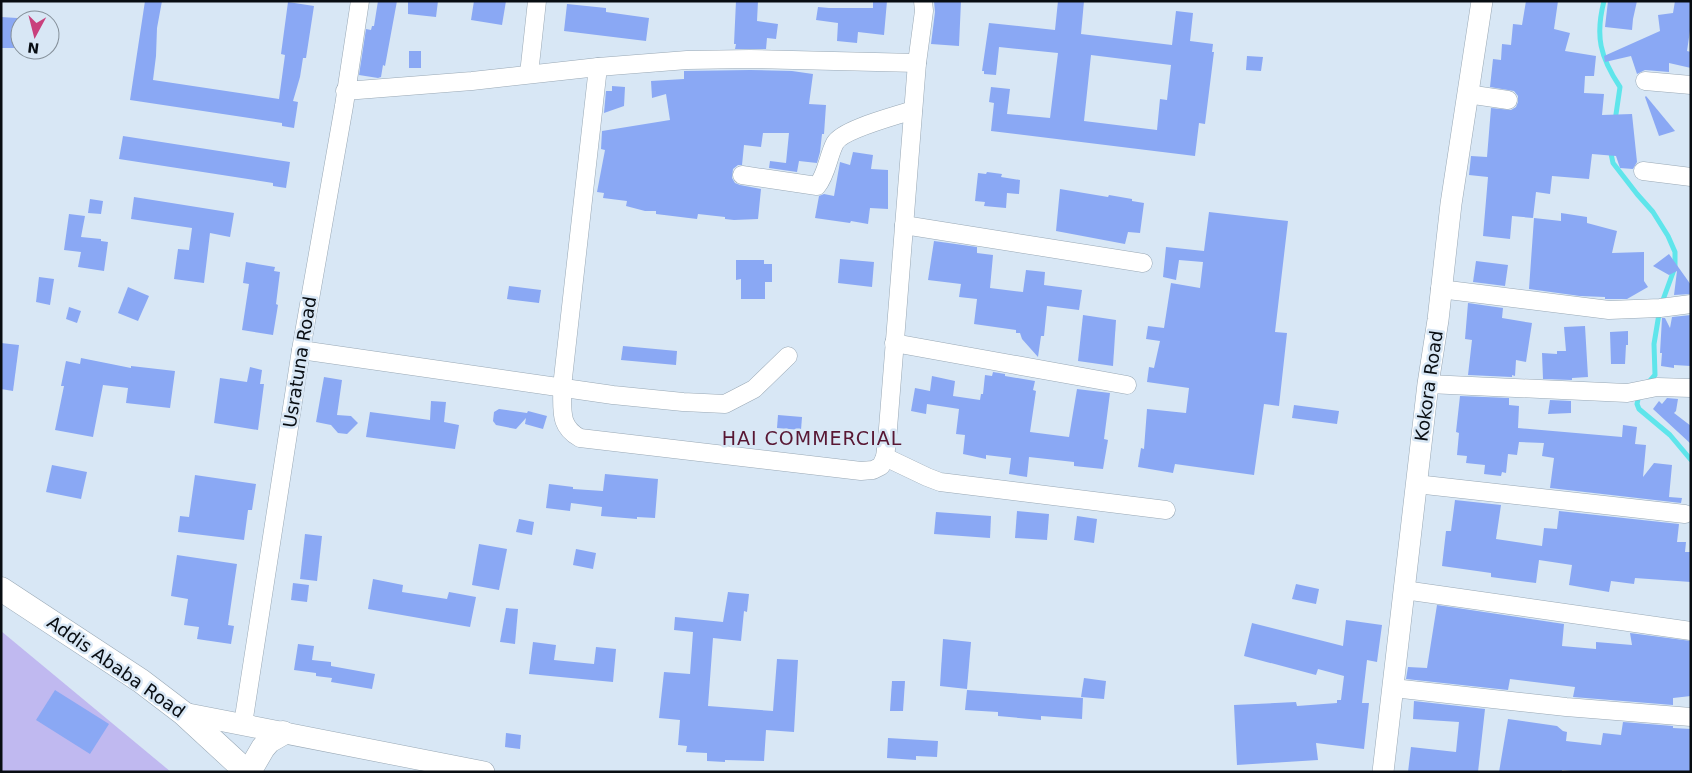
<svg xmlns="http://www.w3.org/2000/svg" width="1692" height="773" viewBox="0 0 1692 773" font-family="'DejaVu Sans',sans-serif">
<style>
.green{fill:#c0b9f0}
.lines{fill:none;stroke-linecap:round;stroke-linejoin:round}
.stream{stroke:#5fe5eb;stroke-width:5}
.building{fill:#8aa8f4;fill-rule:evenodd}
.minor-casing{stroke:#99a8b5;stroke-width:19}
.tertiary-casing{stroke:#99a8b5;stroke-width:22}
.secondary-casing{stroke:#99a8b5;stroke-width:25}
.minor{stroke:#fff;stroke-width:18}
.tertiary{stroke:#fff;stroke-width:21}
.secondary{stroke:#fff;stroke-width:24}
.labels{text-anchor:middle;stroke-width:5;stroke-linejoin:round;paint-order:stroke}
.street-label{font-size:18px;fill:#080d12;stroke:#d8e7f5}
.neighbourhood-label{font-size:19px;letter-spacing:1px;fill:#581733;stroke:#d8e7f5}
</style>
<rect width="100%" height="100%" fill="#d8e7f5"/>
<path class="green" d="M1 631 171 772H1Z"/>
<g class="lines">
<g class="stream">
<path d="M1604 1C1595 36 1600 57 1620 87L1615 121"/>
<path d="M1610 149 1613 163 1637 194 1653 212 1668 236 1675 252V267L1660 308 1654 344 1655 375 1647 384"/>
<path d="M1639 395 1637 404 1639 409 1670 435 1691 460"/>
</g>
</g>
<g class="building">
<path d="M145 1H162L157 28 156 56 153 80 279 99 285 55 281 54 288 2 314 6 306 58H303L300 77 293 101 298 102 294 128 282 126V123L130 100Z"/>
<path d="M378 1H397L385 66 383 65 381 77 378 78 359 75 366 29 371 30 372 26H374Z"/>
<path d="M408 1H438L436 17 408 14Z"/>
<path d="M474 1H506L502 25 471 20Z"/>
<path d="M736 1H758L757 21 778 24 776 39 767 38 766 49H735L736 44H734Z"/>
<path d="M873 1H887L884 35 858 32 857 43 837 41 838 23 816 20 818 7 829 8H873Z"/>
<path d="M934 1H961L959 46 931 44 935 12Z"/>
<path d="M1058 1H1084L1081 34 1172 45 1176 11 1193 13 1190 41 1213 44 1212 52H1214L1205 124 1199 123 1195 156 991 131 994 103 989 102 991 87 1010 89 1007 114 1050 118 1058 53 999 47 996 75 984 74V71H982L989 23 1055 30ZM1091 55 1171 65 1167 100 1160 99 1157 130 1084 121Z"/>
<path d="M1526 1H1558L1554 29 1570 33 1565 51 1596 56 1594 76H1585L1584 93 1604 94 1602 115 1632 114 1637 162 1633 169 1620 168 1616 156 1592 154 1589 179 1552 176 1550 194 1536 192 1533 218 1512 216 1510 239 1483 236 1488 177 1469 175 1471 156 1487 157 1491 108 1511 110 1516 107 1518 102V96L1514 91 1490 87 1493 59 1501 60 1502 44 1511 45 1513 24 1522 25Z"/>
<path d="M1608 1H1637L1633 19 1632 30 1605 27Z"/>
<path d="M1675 1H1691V24L1687 51 1691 52V68L1669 63V72L1645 70 1637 74 1631 56 1605 62 1604 56 1660 31 1658 15 1673 13Z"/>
<path d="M567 4 606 8V12L649 18 646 41 564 31Z"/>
<path d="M1 17 17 18 16 48H1Z"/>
<rect x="409" y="51" width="12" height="17"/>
<path d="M1247 56 1263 57 1261 71 1246 70Z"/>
<path d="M750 70 792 71 813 74 809 104 826 105 824 134H822L820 152 817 163 799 161 797 172 769 168 770 161 786 163 789 133H763L761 147 744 145 742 165H738L733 169 732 178 735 183 740 185 761 189 758 219 734 220 725 219V217L698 214 697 219 656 214V211H645L626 206 627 201 603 198 604 193 597 192 605 150 601 149 602 131 670 120 666 94 652 98 651 81 684 79V71Z"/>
<path d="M612 86 625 87 624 106 604 113 606 91H612Z"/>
<path d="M1646 96 1675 131 1659 136 1645 97Z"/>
<path d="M123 136 290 162 286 188 273 186V183L119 159Z"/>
<path d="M853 152 873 155 871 169 888 170V209L870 208 868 224 851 221 850 223 815 218 819 196 824 194 834 196 840 162 850 165Z"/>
<path d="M987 172 1002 174 1001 177 1020 180 1019 194 1007 193 1006 208 984 206 985 202 975 201 978 173 986 174Z"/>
<path d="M1060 189 1108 197 1109 195 1132 199V201L1144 203 1140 233 1128 232 1125 244 1056 231Z"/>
<path d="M134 197 234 213 230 237 210 233 204 283 174 279 178 249 189 250 192 228 131 219Z"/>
<path d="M90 199 103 201 101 214 88 213Z"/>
<path d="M1209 212 1288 221 1275 332 1287 333 1279 406 1264 404 1254 475 1175 464 1173 473 1138 467 1141 448 1144 449 1147 409 1186 413 1189 388 1147 382 1149 367 1154 368 1160 341 1146 339 1148 326 1164 328 1171 283 1200 288 1203 262 1179 260 1176 280 1163 277 1166 247 1204 251Z"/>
<path d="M1561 213 1587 217V223L1617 231 1612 253 1644 252V281L1648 287 1627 299H1605V297L1580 296 1529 289 1534 218 1561 221Z"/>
<path d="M69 214 85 216 81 237 101 239V241L108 242 104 271 78 267 81 252 64 250Z"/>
<path d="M934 241 977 247V253L993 255 990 288 1023 292 1026 270 1045 272 1044 285 1082 290 1079 310 1047 306 1044 336H1041L1038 357 1022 339 1020 333H1016V330L974 324 977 299 959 297 961 284 928 280Z"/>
<path d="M1669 254 1691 285V294L1674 295 1677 271 1669 275 1653 266Z"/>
<path d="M840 259 874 262 872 287 838 283Z"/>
<path d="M736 260H764V264H772V282H765V299H741V279L736 280Z"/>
<path d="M1476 261 1508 265 1505 286 1473 282Z"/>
<path d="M246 262 275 267 274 271 280 272 276 304 278 305 273 335 242 330 249 284 243 283Z"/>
<path d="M39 277 54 279 50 305 36 302Z"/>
<path d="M509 286 541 290 539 303 507 299Z"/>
<path d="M128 287 149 296 138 321 118 313Z"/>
<path d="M1468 303 1503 308 1502 318 1532 323 1526 362 1516 360 1515 376 1512 375V377L1468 375 1472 340 1465 339Z"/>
<path d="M69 307 81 311 77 323 66 319Z"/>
<path d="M1083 315 1116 320 1113 366 1078 361Z"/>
<path d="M1691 315V366L1674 365V368L1661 366 1662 353H1660L1662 318H1665L1670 328 1672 317Z"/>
<path d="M1585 326 1588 377 1572 378V380L1543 379 1542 353 1557 354V351H1566L1564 327Z"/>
<path d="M1628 331V345H1626L1625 364H1611L1610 332Z"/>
<path d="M1 343 19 345 13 391 1 389Z"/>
<path d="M623 346 677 351 676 365 621 360Z"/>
<path d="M81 358 131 368V366L175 371 170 408 126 403 128 388 103 385 93 437 55 430 64 386H61L66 361 80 364Z"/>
<path d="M250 367 262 370 260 384H264L258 430 214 423 220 378 247 382Z"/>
<path d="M993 372 1005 374V376L1035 381 1033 390 1036 391 1030 432 1069 437 1077 389 1110 393 1104 439 1108 440 1103 469 1074 466V462L1029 457 1027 477 1009 474 1011 458 986 455V459L963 454 965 435 956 434 959 409 927 404 926 414 911 411 915 388 930 391 932 376 955 381 953 396 980 400 981 394H983L985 375 992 376Z"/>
<path d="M324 377 342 380 337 415 351 416 358 423 347 434 338 433 331 425 316 422Z"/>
<path d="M1460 396 1509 398V405L1519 406 1518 428 1622 437 1623 425 1637 427 1635 444 1646 445 1643 477 1654 463 1672 465 1669 497 1682 498 1681 503 1550 488 1554 458 1542 456 1544 443 1519 442 1517 455 1508 454 1506 473 1502 472 1501 476 1484 474 1485 465 1466 463 1467 456 1457 455 1459 433 1456 432Z"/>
<path d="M1667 398 1678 399 1676 411 1674 413 1691 426V444L1653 409 1659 401 1662 404Z"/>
<path d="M1550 400 1571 401V413L1548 414Z"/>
<path d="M431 401 446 402 444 422 459 425 455 449 366 437 370 412 430 420Z"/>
<path d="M1294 405 1339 411 1337 424 1292 418Z"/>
<path d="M499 409 527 413 528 411 547 416 543 429 525 424 526 418 516 429 496 425 493 421 494 412Z"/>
<path d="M778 415 802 417 801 430 777 428Z"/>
<path d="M52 465 87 472 81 499 46 492Z"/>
<path d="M605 474 658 479 655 518 637 517V519L601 516 602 507 571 503 570 511 546 508 549 484 573 487V489L603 491Z"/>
<path d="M195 475 256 484 252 510H248L244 540 178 532 180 516 189 517Z"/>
<path d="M1455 500 1501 505 1496 539 1542 546 1544 528 1557 529 1559 511 1679 524 1677 542H1686L1685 552H1691V582L1635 578 1634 584 1611 581 1609 592 1569 585 1572 565 1539 560 1536 583 1491 577V573L1442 566 1446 531H1451Z"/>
<path d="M1017 511 1049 514 1047 540 1015 538Z"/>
<path d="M936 512 991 516 990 538 934 534Z"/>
<path d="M1077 516 1097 519 1094 543 1074 540Z"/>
<path d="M519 519 534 522 532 535 516 532Z"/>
<path d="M305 534 322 536 317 581 300 579Z"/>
<path d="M479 544 507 549 499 590 472 585Z"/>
<path d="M576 549 596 553 593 569 573 565Z"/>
<path d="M177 555 237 564 228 625 234 626 231 644 197 639 199 627 184 625 188 599 171 596Z"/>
<path d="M373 579 403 585 402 592 447 599 449 592 476 597 470 627 368 609Z"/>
<path d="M293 583 309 585 307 602 291 600Z"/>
<path d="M1296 584 1319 589 1316 604 1292 599Z"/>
<path d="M728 592 749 594 747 612 744 611 741 641 713 638 708 706 773 711 777 659 798 660 794 732 766 730 764 761 725 760V762L707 761V753L686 752 687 746 678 745 680 720 659 718 664 672 690 674 693 632 674 630 675 617 723 622Z"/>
<path d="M1437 605 1564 624 1562 646 1596 649V642L1632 645 1630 633 1691 641V696L1673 698V705L1573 697 1575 687 1510 679 1508 690 1406 679 1408 667 1427 668Z"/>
<path d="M506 608 518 609 515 644 500 642Z"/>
<path d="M1346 620 1382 625 1377 662 1367 660 1362 703H1369L1364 749 1316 743 1318 760 1237 765 1234 705 1296 702 1297 706 1337 703V700H1341L1344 676 1318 669 1316 675 1244 656 1252 623 1343 646Z"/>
<path d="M943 639 971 642 967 689 940 686Z"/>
<path d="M533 642 556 645 554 660 594 664 596 647 616 649 613 682 529 674Z"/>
<path d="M298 644 314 646 312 660 331 662V666L375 674 372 689 331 682 332 678 316 676V673L294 670Z"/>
<path d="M1084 678 1106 681 1104 699 1081 697Z"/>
<path d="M892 681H905L903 711H890Z"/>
<path d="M55 690 109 724 90 754 36 720Z"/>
<path d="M967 690 1083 698 1082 719 1041 716V720L998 716V712L965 710Z"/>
<path d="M1414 701 1485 709 1478 772H1408L1411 747 1456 752 1459 722 1413 719Z"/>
<path d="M1508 719 1557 726 1563 731 1567 732 1566 741 1601 745 1603 733 1621 735 1623 722 1673 726V728L1691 729V772H1581L1562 770V772H1499Z"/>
<path d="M506 733 521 735 520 749 505 747Z"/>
<path d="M888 738 938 741 937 757 916 756V760L887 758Z"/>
</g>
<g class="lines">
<g class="minor-casing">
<g id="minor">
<path d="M598 67 562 387C563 409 558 426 580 438L861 471 873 470 881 466 885 457 887 441 917 63 924 11 923 1"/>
<path d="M529 74 537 1"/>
<path d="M1645 81 1691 85"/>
<path d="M345 91 472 81 598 67 687 60 750 59 917 63"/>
<path d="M1467 94 1508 100"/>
<path d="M1643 171 1691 177"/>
<path d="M742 175 817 186C827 174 828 156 835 143 843 129 896 116 913 110"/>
<path d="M904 225 1143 263"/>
<path d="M1440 289 1609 310 1660 308 1691 304"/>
<path d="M894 343 1127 385"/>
<path d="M301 350 613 395 683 402 725 404 754 389 788 356"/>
<path d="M1428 384 1627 393 1657 387 1691 388"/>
<path d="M885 457 927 477 940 482 1166 510"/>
<path d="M1416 484 1685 514"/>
<path d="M1404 590 1691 631"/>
<path d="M1393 688 1566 707 1691 717"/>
<path d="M243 724 301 350 344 106 360 1"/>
</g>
</g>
<g class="tertiary-casing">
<g id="tertiary">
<path d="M183 713 484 772"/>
<path d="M1383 772 1428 384 1438 320 1451 204 1482 1"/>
</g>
</g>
<g class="secondary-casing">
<g id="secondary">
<path d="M1 589 141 681 183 713 247 772"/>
<path d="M249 772 263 748 269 741 283 733"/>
</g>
</g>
<use href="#minor" class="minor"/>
<use href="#tertiary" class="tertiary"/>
<use href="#secondary" class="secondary"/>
</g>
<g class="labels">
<g class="street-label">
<text transform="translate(300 362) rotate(-81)" y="6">Usratuna Road</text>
<text transform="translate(1429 386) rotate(-82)" y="6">Kokora Road</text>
<text transform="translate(116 667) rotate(35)" y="6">Addis Ababa Road</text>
</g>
<g class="neighbourhood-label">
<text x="812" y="445">HAI COMMERCIAL</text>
</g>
</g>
<rect width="1692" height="773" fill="none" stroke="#080d12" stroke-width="5"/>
<g transform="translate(35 35) rotate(187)"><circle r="24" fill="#d8e7f5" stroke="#85909a"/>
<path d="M0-4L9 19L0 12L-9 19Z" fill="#c9407c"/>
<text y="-8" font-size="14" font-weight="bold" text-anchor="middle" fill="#080d12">N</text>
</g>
</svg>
